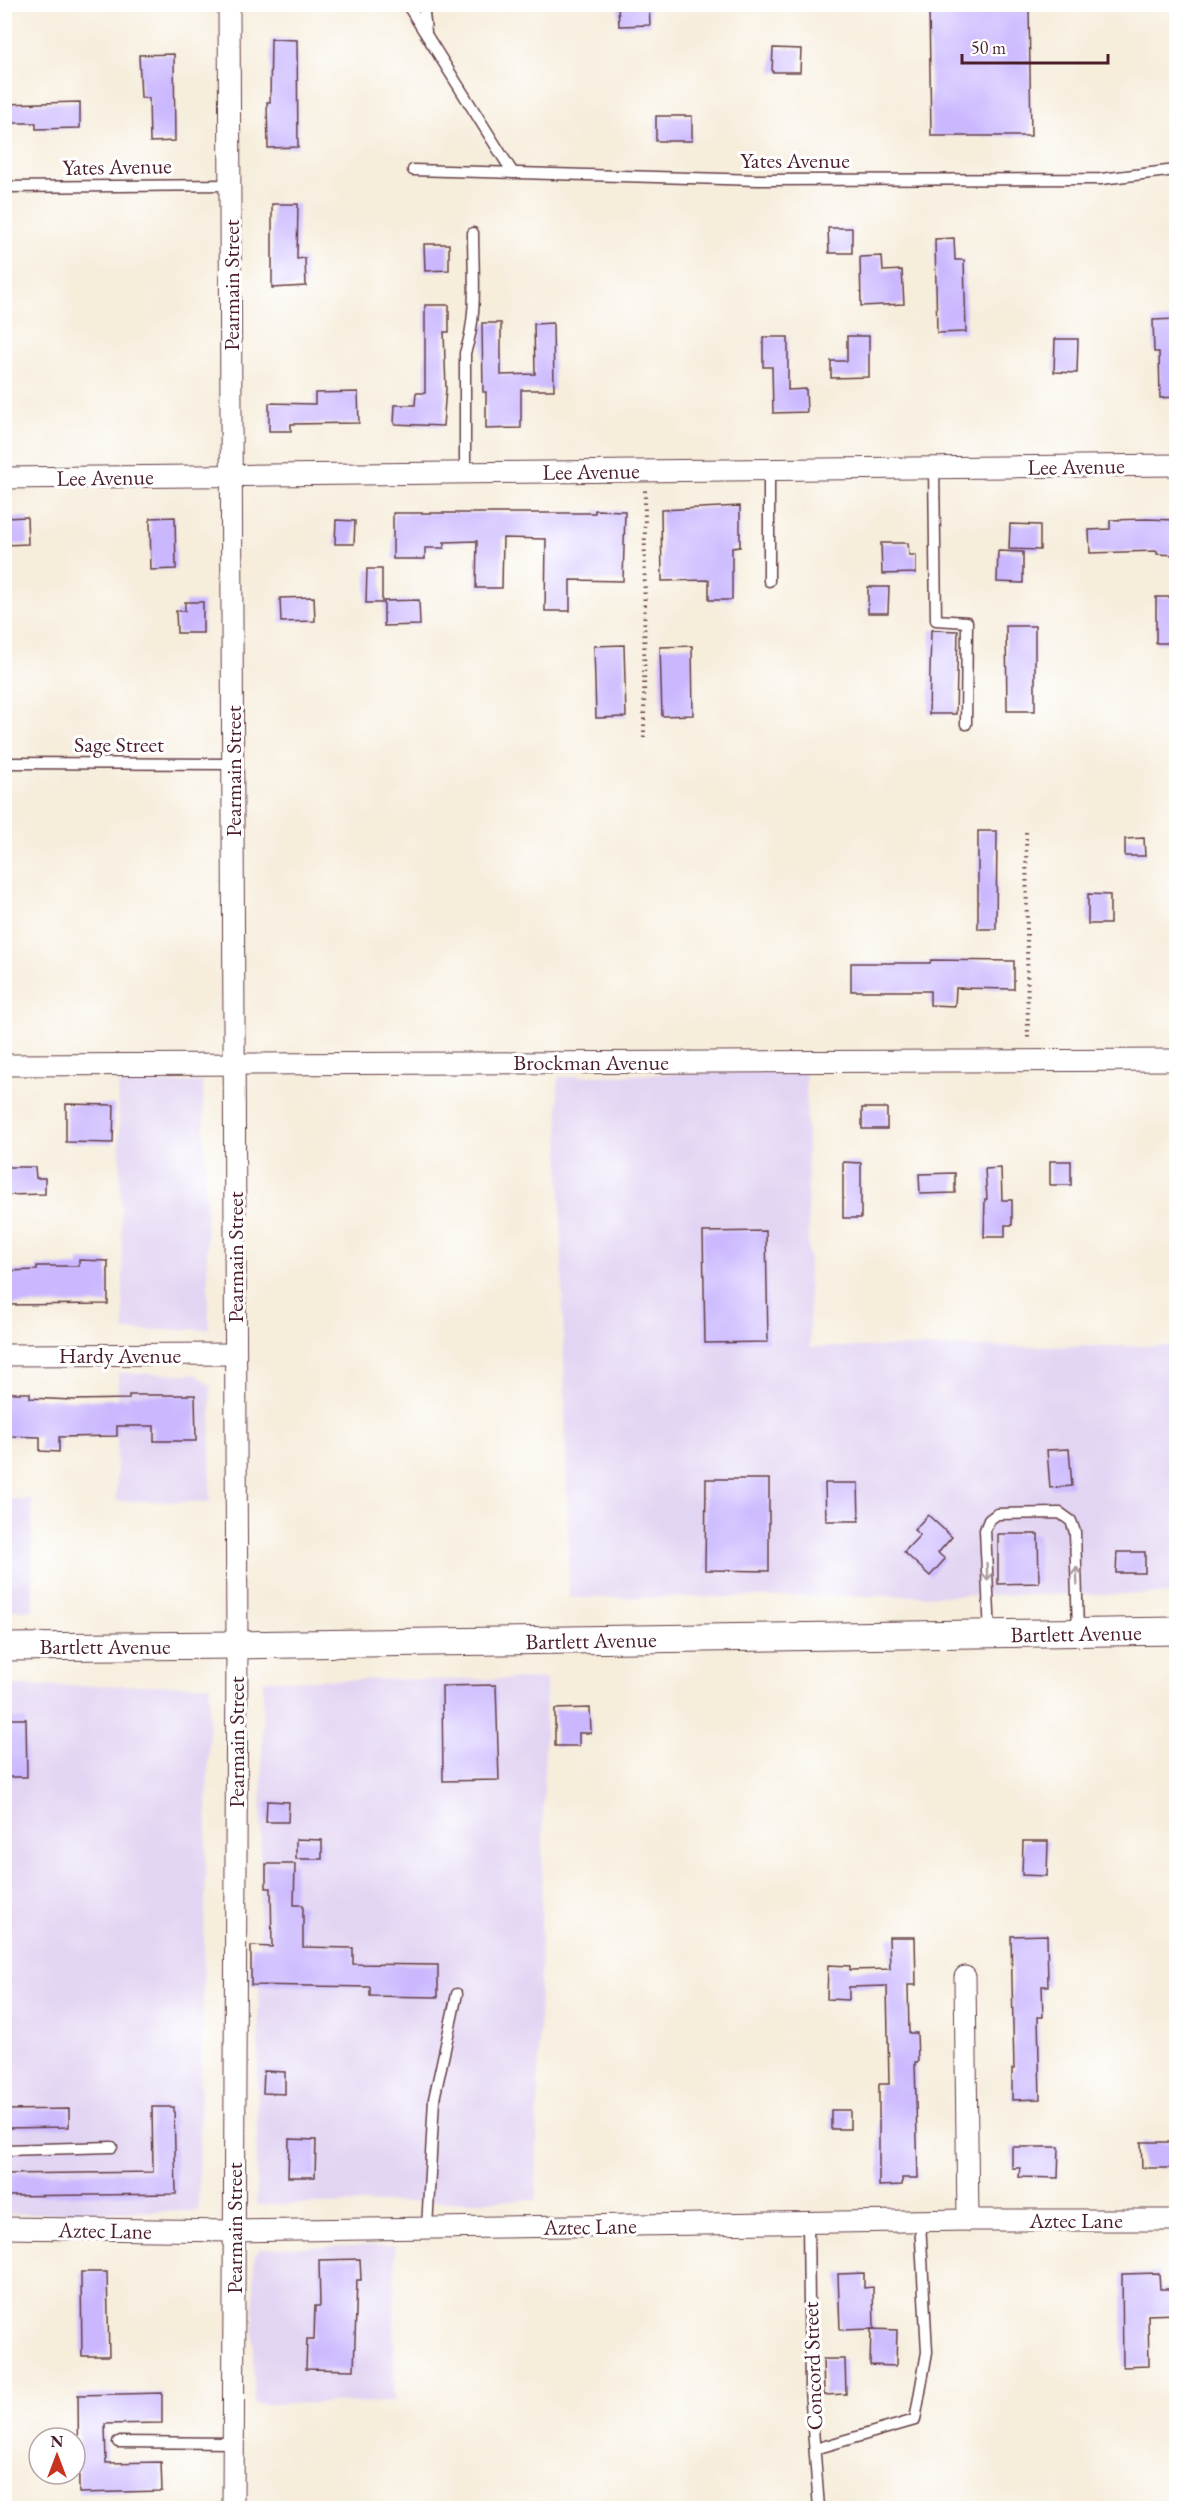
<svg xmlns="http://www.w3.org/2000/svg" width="1181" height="2513" viewBox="0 0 1181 2513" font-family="'EB Garamond',serif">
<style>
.built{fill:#e2d4f3}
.building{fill:#cab7fe}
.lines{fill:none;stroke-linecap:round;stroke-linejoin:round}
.service-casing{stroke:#643e45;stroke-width:13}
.minor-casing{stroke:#643e45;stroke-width:23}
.tertiary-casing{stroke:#643e45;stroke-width:29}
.path{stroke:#643e45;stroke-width:4;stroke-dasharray:1.5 4.5;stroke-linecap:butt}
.service{stroke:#fff;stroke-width:10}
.minor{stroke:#fff;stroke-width:21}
.tertiary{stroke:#fff;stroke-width:27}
.oneway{stroke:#ae9aa0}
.labels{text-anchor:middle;stroke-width:6;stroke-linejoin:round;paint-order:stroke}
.street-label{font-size:22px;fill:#4a1f2b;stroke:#fff}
</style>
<rect width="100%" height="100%" fill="#fff"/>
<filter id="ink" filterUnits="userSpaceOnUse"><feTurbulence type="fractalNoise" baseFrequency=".0167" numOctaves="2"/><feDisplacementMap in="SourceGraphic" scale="12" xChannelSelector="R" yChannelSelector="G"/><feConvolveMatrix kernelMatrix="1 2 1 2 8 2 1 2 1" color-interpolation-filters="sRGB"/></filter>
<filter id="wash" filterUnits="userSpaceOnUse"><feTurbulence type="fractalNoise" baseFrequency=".008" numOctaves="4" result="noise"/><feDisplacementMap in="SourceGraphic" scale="24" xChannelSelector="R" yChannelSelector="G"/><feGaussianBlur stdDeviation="1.35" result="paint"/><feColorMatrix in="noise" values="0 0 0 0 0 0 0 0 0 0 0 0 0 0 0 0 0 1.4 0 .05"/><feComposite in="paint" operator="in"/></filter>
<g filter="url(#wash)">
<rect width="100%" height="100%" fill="#f6eddb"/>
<g class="built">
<path d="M806 1070 810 1347 1176 1346V1594L569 1598 558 1077Z"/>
<path d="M203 1082 209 1329 124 1331 118 1084Z"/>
<path d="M118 1373 196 1374 211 1386 210 1502 116 1501Z"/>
<path d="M5 1499H32L33 1610H5Z"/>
<path d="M546 1679 536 2200 256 2205 263 1680Z"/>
<path d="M210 1685 198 2211 5 2214 4 1686Z"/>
<path d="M395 2245 394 2402 254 2404V2258L260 2248Z"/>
</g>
<g id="blocks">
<g class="building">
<path d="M618 4H649L650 25 619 26Z"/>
<path d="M929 7H1029L1031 136H931Z"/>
<path d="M271 39 297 40 298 147 268 148 267 102H270Z"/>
<path d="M773 48 801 49 800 72H772Z"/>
<path d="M174 54 175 141 150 142 149 98H141L139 55Z"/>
<path d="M80 102V128L36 129V123H4V104Z"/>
<rect x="656" y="116" width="36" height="25"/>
<path d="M272 204H298L297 259 305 258 306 286 272 288Z"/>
<path d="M828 228H852V253H829Z"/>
<path d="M954 238 955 260H964L966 332 937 333 935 239Z"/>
<path d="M424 244H449V270L425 271Z"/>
<path d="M882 256 883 271 902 270 904 304 861 306 860 257Z"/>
<path d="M425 305H449V332H444L446 389 443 426 394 424 395 405H415L416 393H425Z"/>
<path d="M1176 319V397L1160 398 1159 352H1154L1153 320Z"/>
<path d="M482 323H501V375L535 374 534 324 553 323 554 390H521V428L486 429V392H483Z"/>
<path d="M847 336H869V377L831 378V361H847Z"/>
<path d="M763 337H788V390L806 389 807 412 773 413 772 367H763Z"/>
<path d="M1055 339H1078L1077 373 1054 372Z"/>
<path d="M358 392 359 423 291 424V431H269V403L315 404V393Z"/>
<path d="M740 506V547L732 548V600H709V580L662 581 661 510Z"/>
<path d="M595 510 625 511 623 581 570 580V611H545L546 539 503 538 502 588H476L477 541 444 542V548H425V559H393V513H595Z"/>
<path d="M27 517 28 544 4 545V518Z"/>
<path d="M175 517 176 569 151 570 150 518Z"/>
<path d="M1146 519 1176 520V555L1157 554V551L1090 553 1089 530 1110 529V520Z"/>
<path d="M336 520 355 521 354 544H335Z"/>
<path d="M1010 524 1040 525V550L1009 549Z"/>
<path d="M881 543H908L909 555H916V573L882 574Z"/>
<path d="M998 551 1023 552V583L997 582Z"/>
<path d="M367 569H382V603H366Z"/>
<path d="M868 587H889L888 613H868Z"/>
<path d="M314 597 315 621 281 622 280 598Z"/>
<path d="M1156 597H1176L1175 643H1156Z"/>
<path d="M419 600 420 625 384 626V601Z"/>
<path d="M185 602H203V633H177L176 611H185Z"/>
<path d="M1006 626H1035V711H1007Z"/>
<path d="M931 630 958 631 956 714H929Z"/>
<path d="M624 645 626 717 596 718 594 646Z"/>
<path d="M692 646 693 715 662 716 660 647Z"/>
<path d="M978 831H997L996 929H978Z"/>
<path d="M1144 838 1145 856H1125V839Z"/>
<path d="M1088 894 1110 895V924H1088Z"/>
<path d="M931 960 1014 961V989L956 988 955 1006 930 1005V991H851V963H930Z"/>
<path d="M66 1104 114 1105 113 1143 66 1142Z"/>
<rect x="862" y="1108" width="25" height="21"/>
<rect x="1050" y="1161" width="21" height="24"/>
<path d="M843 1162 861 1163V1218H843Z"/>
<path d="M7 1167H35L36 1178H45V1194L8 1195Z"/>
<path d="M1001 1168 1002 1200H1012V1225H1005V1237H984L985 1199H987L985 1169Z"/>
<path d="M955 1173V1193L920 1194 919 1174Z"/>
<path d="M766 1231 768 1342 705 1343 703 1232Z"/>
<path d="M79 1260 108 1261V1304L4 1305V1271L37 1270V1266H79Z"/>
<path d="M4 1393H30V1398L72 1400 129 1399V1395H195L196 1441H154V1426H117V1436L59 1437V1452L40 1451V1437L4 1436Z"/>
<path d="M1069 1449 1072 1486 1050 1488 1047 1450Z"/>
<path d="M706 1479H769V1571L705 1570Z"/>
<path d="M825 1483H858L859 1521H826Z"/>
<path d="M928 1515 952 1537 938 1553 945 1559 930 1576 904 1552 920 1535 914 1530Z"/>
<path d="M998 1534H1038L1039 1583 998 1584Z"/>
<path d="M1117 1552H1145V1573H1116Z"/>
<path d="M496 1685 499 1780 443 1781 442 1686Z"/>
<path d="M590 1708 591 1733H579V1746H555V1709Z"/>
<path d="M4 1719H26L27 1777H6Z"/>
<path d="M267 1801 289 1802 288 1822H266Z"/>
<path d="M296 1839 322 1840V1859H296Z"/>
<path d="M1023 1841H1048L1047 1876 1022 1875Z"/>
<path d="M266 1864H295L294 1905H303V1947L353 1948V1964L438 1965V1997L370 1996V1987L251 1985V1946L272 1947 271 1888H266Z"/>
<path d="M1047 1935 1048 1986H1042L1043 2017H1038L1040 2099 1012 2100V2069H1014L1011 1936Z"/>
<path d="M889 1937H915L916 1985H908L909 2033H917L918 2062H915L918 2178H902V2185L879 2186V2084H889L887 1986 849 1987V2000L827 1999 828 1965 850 1966V1970L890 1969Z"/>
<path d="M264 2071 285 2072V2094L263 2093Z"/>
<path d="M152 2107H174L176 2194 4 2196V2174L153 2172Z"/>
<path d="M69 2109V2127L4 2128V2110Z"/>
<rect x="831" y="2110" width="19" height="19"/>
<path d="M289 2139 316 2140 315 2177H288Z"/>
<path d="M1141 2142H1173L1174 2168H1142Z"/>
<path d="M1012 2147H1059L1058 2178 1019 2177 1020 2168H1012Z"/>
<path d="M360 2259 361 2280H357L354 2370 306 2369 307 2339H314L315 2306H320L319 2260Z"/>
<path d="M81 2272H107L109 2356H82Z"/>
<path d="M864 2273V2288L873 2287 874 2329 840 2330 838 2274Z"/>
<path d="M1159 2273 1160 2289H1175L1176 2314 1148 2315 1149 2366 1123 2367 1122 2274Z"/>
<path d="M871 2329 897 2330 896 2366 870 2365Z"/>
<path d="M823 2359H845L846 2394 824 2395Z"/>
<path d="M162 2393V2423L105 2424 106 2463 161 2462 162 2491 79 2493 78 2395Z"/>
</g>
</g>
</g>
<g filter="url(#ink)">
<use href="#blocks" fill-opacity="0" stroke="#643e45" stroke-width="1.5"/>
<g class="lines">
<g class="service-casing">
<g id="service">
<path d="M407 4 513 173"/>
<path d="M423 4 426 32"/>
<path d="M413 170 758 180 1101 179 1176 170"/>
<path d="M4 187 230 185"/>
<path d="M934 467 936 620 967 622 966 724"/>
<path d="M769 469V581"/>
<path d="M465 473V353C478 316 473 273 473 233"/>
<path d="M4 763 233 764"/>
<path d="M990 1634 985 1530 989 1520 997 1514 1060 1513 1071 1521 1075 1532 1078 1631"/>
<path d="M4 2150 112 2147"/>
<path d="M808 2222 810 2389 819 2508"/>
<path d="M427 2228 434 2099 457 1994"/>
<path d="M118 2442 233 2443"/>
<path d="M815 2449 915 2420 927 2352 920 2221"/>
</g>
</g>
<g class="minor-casing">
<g id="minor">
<path d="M229 4 237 1643 233 2508"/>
<path d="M4 478 1176 465"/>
<path d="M4 1065 1176 1060"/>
<path d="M4 1355 235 1354"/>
<path d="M965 1977 968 2220"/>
<path d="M4 2228 234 2231 968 2220H1176"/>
</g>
</g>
<g class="tertiary-casing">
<path id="tertiary" d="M4 1647 237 1645 1176 1631"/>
</g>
<g class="path">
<path d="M644 738 645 489"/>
<path d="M1026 832 1028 1041"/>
</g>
<use href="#service" class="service"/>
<use href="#minor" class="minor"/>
<use href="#tertiary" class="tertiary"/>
</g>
<defs><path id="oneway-shaft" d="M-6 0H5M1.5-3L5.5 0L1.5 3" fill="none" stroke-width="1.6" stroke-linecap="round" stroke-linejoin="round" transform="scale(1.5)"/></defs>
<g class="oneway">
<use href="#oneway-shaft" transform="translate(987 1572) rotate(87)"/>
<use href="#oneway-shaft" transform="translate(1077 1576) rotate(-92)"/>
</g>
</g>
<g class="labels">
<g class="street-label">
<text x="795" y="168">Yates Avenue</text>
<text transform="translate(117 166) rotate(-1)" y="8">Yates Avenue</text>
<text transform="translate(231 285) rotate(-90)" y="8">Pearmain Street</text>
<text transform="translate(1076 466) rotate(-1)" y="8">Lee Avenue</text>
<text transform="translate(591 471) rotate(-1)" y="8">Lee Avenue</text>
<text transform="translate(105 477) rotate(-1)" y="8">Lee Avenue</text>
<text x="119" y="752">Sage Street</text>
<text transform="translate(233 771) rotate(-90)" y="8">Pearmain Street</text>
<text x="591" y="1070">Brockman Avenue</text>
<text transform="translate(235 1257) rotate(-90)" y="8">Pearmain Street</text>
<text x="120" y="1363">Hardy Avenue</text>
<text transform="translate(1076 1633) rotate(-1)" y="8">Bartlett Avenue</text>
<text transform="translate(591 1640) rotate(-1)" y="8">Bartlett Avenue</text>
<text x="105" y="1654">Bartlett Avenue</text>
<text transform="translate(236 1742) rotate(-90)" y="8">Pearmain Street</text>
<text x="1076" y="2228">Aztec Lane</text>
<text transform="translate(590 2226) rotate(-1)" y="8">Aztec Lane</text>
<text transform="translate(234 2228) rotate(-90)" y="8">Pearmain Street</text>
<text transform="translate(105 2230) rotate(1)" y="8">Aztec Lane</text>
<text transform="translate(812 2366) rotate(-92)" y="8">Concord Street</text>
</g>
</g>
<rect width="1181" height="2513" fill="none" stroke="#fff" stroke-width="24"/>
<g transform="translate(57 2456)"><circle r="28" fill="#ffffff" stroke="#b7a5aa" stroke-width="1.5"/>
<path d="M0-4.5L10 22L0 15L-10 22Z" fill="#c8321e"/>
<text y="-9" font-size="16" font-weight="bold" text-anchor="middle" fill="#4a1f2b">N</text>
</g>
<path d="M962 54v9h146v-9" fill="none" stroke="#4a1f2b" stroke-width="3"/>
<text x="971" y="54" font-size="18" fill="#4a1f2b" stroke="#ffffff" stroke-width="4.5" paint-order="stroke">50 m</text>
</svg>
